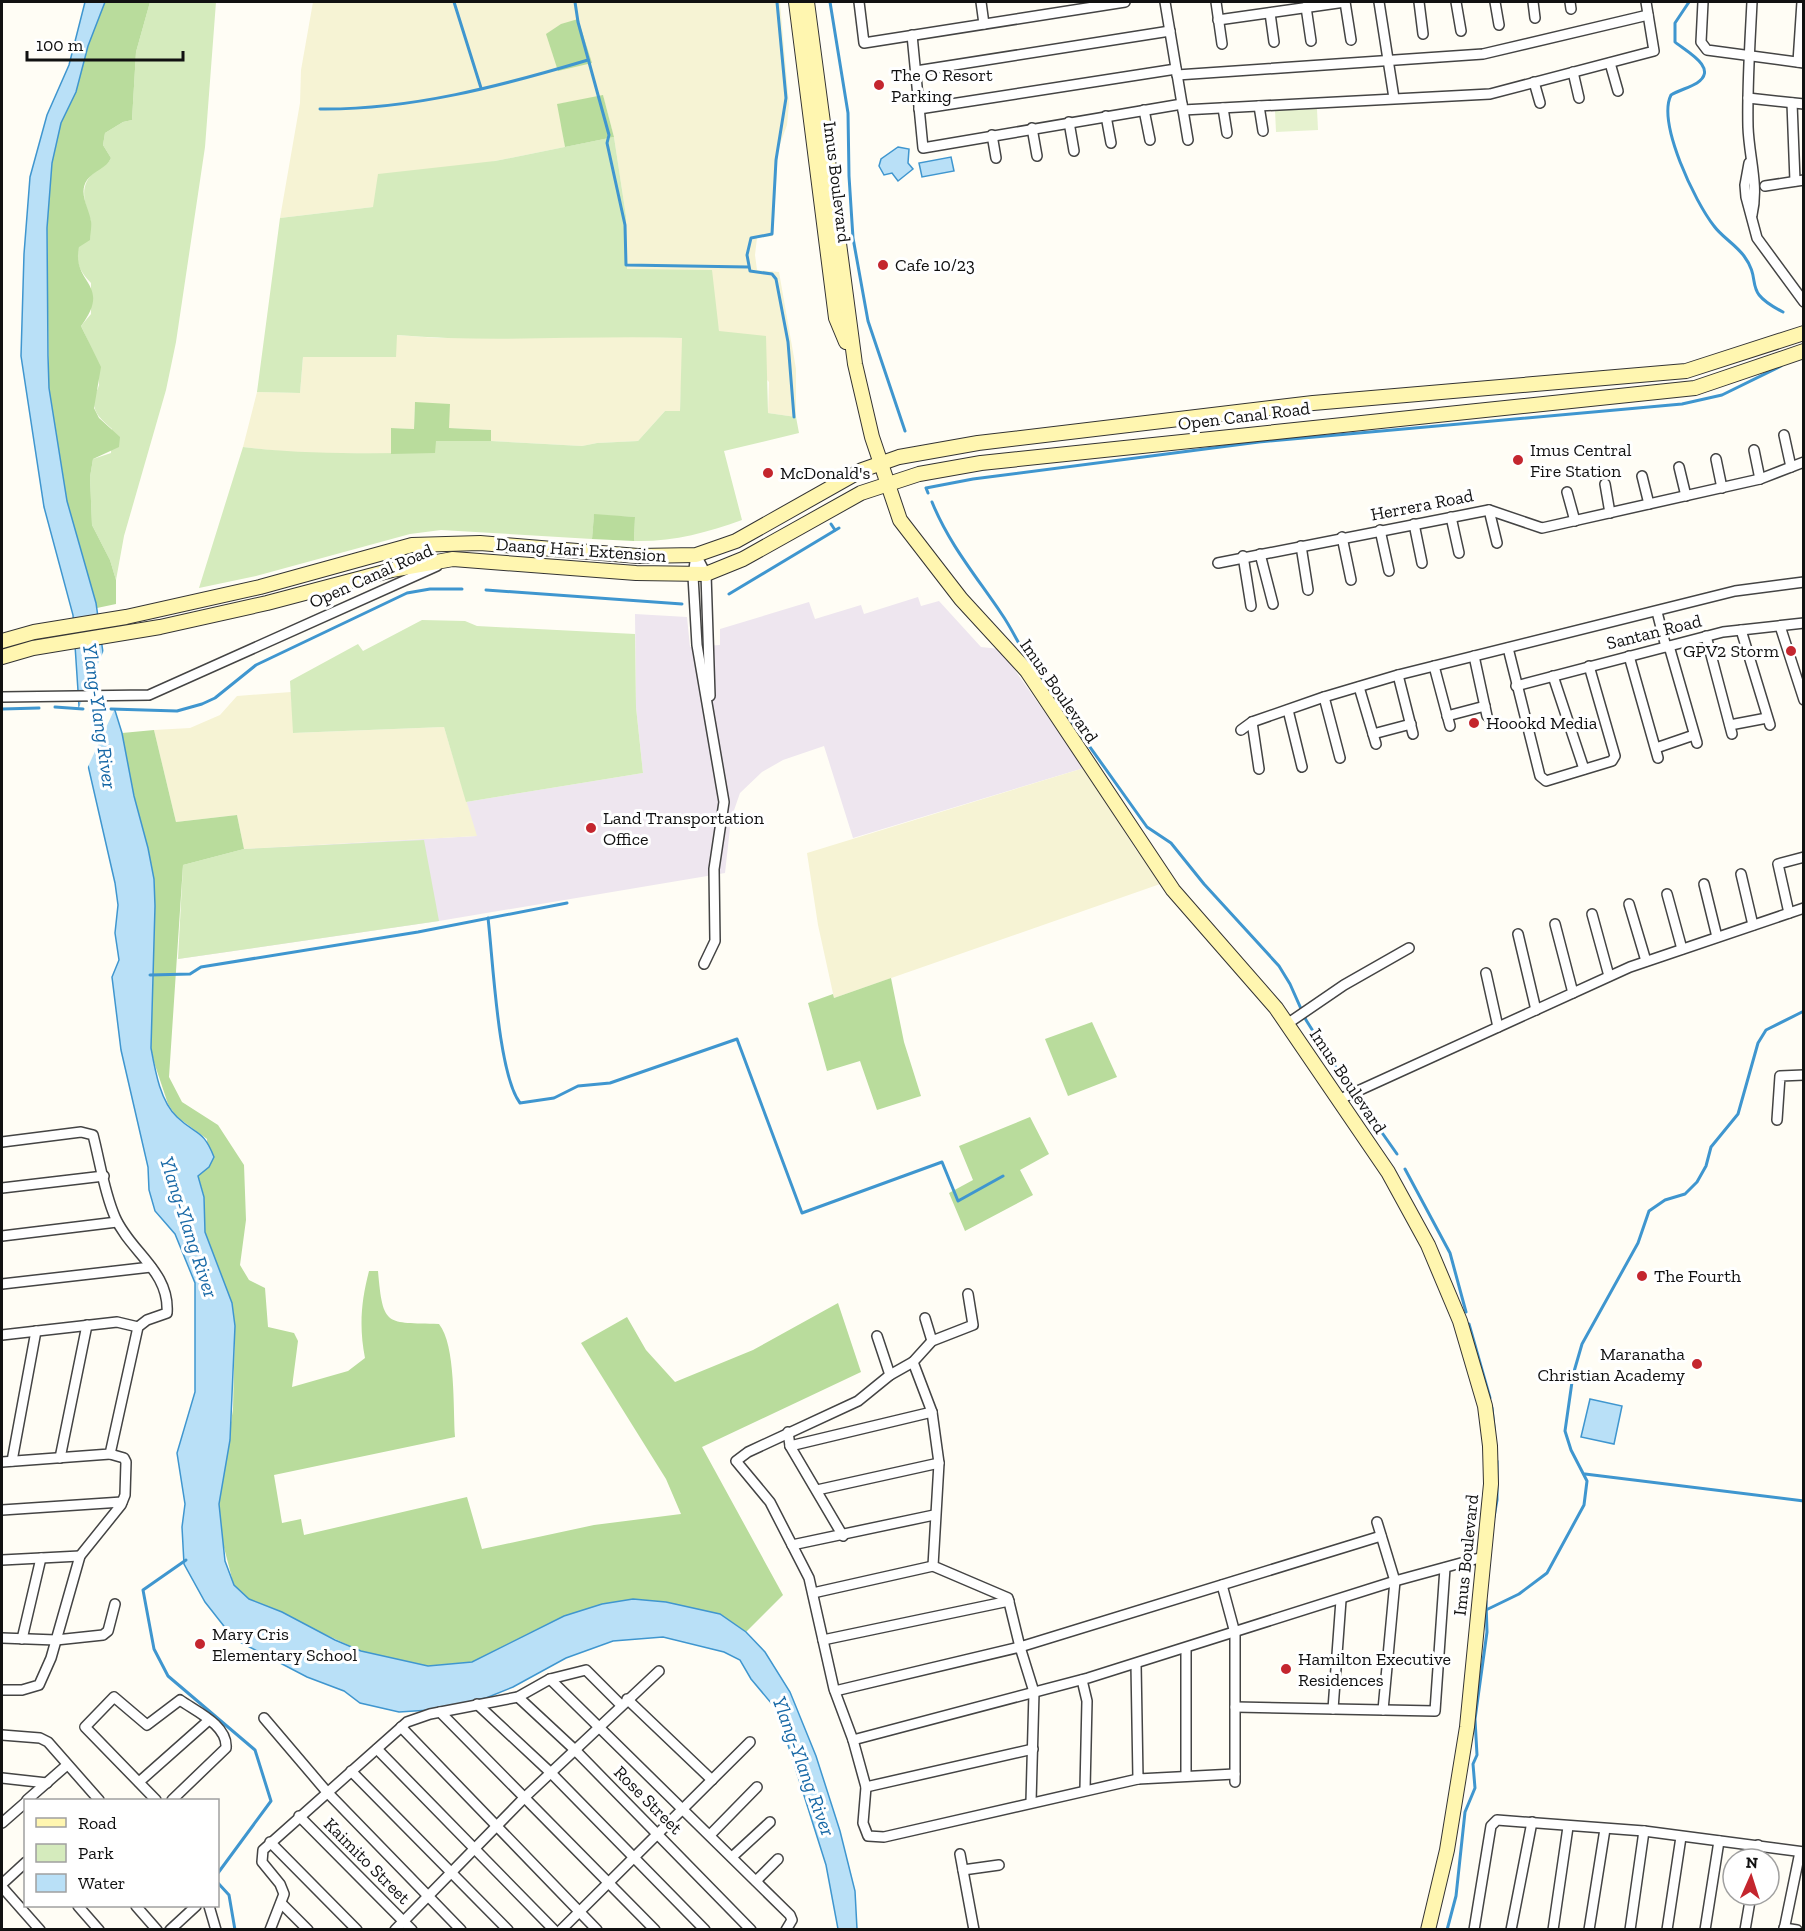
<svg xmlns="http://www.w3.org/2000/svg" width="1805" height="1931" viewBox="0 0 1805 1931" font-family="'Zilla Slab',serif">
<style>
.industrial{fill:#eee6ef}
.farmland{fill:#f6f3d4}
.green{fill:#d5ebbd}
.forest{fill:#b9dc9c}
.pitch{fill:#e6f2cf}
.water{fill:#b9e0f7;stroke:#3f96cf;stroke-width:1.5}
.pier{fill:#fffdf5}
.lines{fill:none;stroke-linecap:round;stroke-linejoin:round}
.stream{stroke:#3f96cf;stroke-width:3}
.street-casing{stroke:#444;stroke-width:12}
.secondary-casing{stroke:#333;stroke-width:16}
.street{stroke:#fff;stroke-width:9}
.secondary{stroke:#fff6b0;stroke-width:14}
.poi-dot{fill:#c4262e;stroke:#fff;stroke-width:2}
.labels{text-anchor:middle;stroke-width:6;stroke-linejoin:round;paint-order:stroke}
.poi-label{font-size:18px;fill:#111;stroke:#fff;text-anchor:start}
.street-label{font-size:18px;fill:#111;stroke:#fff}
.water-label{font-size:20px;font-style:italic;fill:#1768a6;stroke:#fff}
</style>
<rect width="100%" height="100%" fill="#fffdf5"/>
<path class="industrial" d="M918 597 921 606 939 601 981 647 1000 649 1084 768 853 838 824 746 783 760 762 772 740 793 731 819 725 873 439 921 178 959 244 849 476 836 466 802 643 773 636 707 635 614 687 617 690 647 720 645V629L809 602 815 619 861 605 864 614Z"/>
<g class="farmland">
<path d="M313 2H780L789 104 787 125 778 150 773 236 757 238 755 255 757 270 779 272 796 369V417L768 413 769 382 719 331 716 318 627 269 626 216 614 137 603 96 558 104 565 147 495 161 373 207 280 218 300 103 301 70Z"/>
<path d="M396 335 438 338 600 336 683 338 680 411H665L638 441 597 443 582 446 491 441V430L449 428 415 403 414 429 391 428V454L295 453 243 447 257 392 300 393 303 357H395Z"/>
<path d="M291 692 294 733 444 727 477 836 244 849 237 815 176 822 154 730 190 728 220 715 237 696Z"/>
<path d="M1084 768 1136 850 1163 883 834 998 818 925 807 853Z"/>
</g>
<g class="green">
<path d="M150 2H216L205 147 176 342 166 390 124 536 116 580 110 560 92 525 90 477 93 459 111 453 112 429C102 420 92 413 94 398 95 394 98 389 99 385 99 366 89 342 81 326L91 314V283C68 259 78 247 91 221 84 203 78 184 96 171 102 166 108 165 111 158L103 145 105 133 123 122 132 120 136 52Z"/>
<path d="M614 137 626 216 627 269 712 270 719 331 766 336 768 413 796 417 799 433 724 451 742 520C706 533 672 542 634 541L635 517 594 515 592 539 441 530 410 534 256 576 199 588 243 447C307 455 371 453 435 453V441H491L582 446 597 443 638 441 665 411H680L682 338C587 335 491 343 397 335L396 357H303L300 393 257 392 280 218 373 207 378 174 495 161Z"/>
<path d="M422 620 465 621 477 626 635 634 636 707 643 773 466 802 444 727 293 733 290 681 358 644 363 651Z"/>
<path d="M424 840 439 921 178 959 183 865 244 849Z"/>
</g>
<g class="forest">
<path d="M105 2H150L136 52 132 120 123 122 105 133 103 145 111 158C107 168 93 171 87 180 78 193 89 208 91 221 92 227 90 234 90 240L79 247C71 284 113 283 81 326L101 367 94 408 99 418 120 437 119 447 93 459 90 477 92 525 110 560 116 580V604L97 608 67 501 49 388 47 228 52 163 61 123 76 92 88 46Z"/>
<path d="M578 19 592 63 558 71 546 34 561 24Z"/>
<path d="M603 95 614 137 565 147 557 104Z"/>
<path d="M415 402 450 404 449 428 491 430V441H436L435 453 391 454V428L414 429Z"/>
<path d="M594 514 635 517 634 541 592 539Z"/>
<path d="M154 730 176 822 237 815 244 849 183 865 169 1077 182 1102 218 1125 244 1165 246 1220 240 1265 249 1280 265 1288 268 1327 294 1333 298 1341 292 1387 348 1371 365 1358C359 1327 361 1302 369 1271H378C383 1328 386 1322 439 1324 456 1345 453 1409 455 1437L274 1475 282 1523 301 1519 304 1535 467 1497 482 1549 594 1525 681 1514 666 1479 581 1343 627 1317 646 1350 675 1382 753 1350 838 1303 861 1372 702 1447 783 1595 746 1632 720 1614 564 1616 472 1662 428 1666 361 1651 249 1599 234 1586 220 1532 219 1504 233 1409 235 1326 232 1303 205 1232 204 1196 198 1175 209 1167 207 1139 176 1116 168 1104 154 1062 151 1048 155 906 154 879 148 848 134 796 122 733Z"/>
<path d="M891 978 904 1042 921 1096 877 1110 860 1061 827 1071 808 1003 833 994 834 998Z"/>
<path d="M1092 1022 1117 1077 1068 1096 1045 1039Z"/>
<path d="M1030 1117 1049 1154 1020 1170 1033 1195 965 1231 949 1193 973 1180 959 1146Z"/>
</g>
<path class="pitch" d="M1317 109 1318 130 1276 132 1275 110Z"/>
<g class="water">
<path d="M85 2H105L88 46 76 92 61 123 52 163 47 228 48 356 49 388 67 501 96 603 108 688 122 733 134 796 148 848 154 879 155 906 151 1048C155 1070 160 1101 177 1117 197 1136 203 1129 214 1157L209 1167 198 1176 204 1197 205 1232 232 1303 235 1326 230 1440 219 1504 225 1561 234 1585 249 1599 282 1612 335 1640 361 1651 428 1666 472 1662 564 1616 602 1604 633 1599 666 1602 720 1614 746 1632 765 1652 790 1692 816 1756 840 1831 855 1891 857 1929H838L826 1865 777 1710 751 1679 740 1660 724 1652 663 1637 613 1641 566 1658 513 1687 486 1698 430 1710 399 1712 360 1703 344 1691 307 1677 234 1639 205 1602 184 1564 182 1527 185 1504 177 1453 195 1392V1283L175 1234 155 1211 149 1190 148 1167 121 1050 112 977 119 960 115 933 118 905 115 883 87 761 80 721 73 615 44 507 21 356 24 254 30 177 47 115 69 65Z"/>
<path d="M898 147 909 149 908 163 913 169 898 181 892 173 884 175 879 166 881 159Z"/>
<path d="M951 157 954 171 922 177 919 163Z"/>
<path d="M1590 1399 1622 1406 1614 1444 1581 1437Z"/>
</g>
<path class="pier" d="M105 648 110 687 116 706 86 771 77 712Z"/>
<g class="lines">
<g class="stream">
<path d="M454 2 481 88"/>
<path d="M575 2 578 22 609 135 607 143 625 225 626 265 748 267"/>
<path d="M777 2 786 98 776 160 772 234 751 238 747 255 750 271 772 274 776 279 788 342 794 417"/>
<path d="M830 2 848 113 849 176 853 238 868 321 905 431"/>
<path d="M1689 2 1675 23V42C1684 50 1720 68 1697 83 1689 88 1679 90 1671 95 1657 123 1695 202 1714 226 1722 237 1735 244 1744 256 1764 283 1740 290 1783 312"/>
<path d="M320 109C411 110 501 86 588 60"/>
<path d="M928 493 926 488 973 479 1259 442 1682 404 1722 395 1781 366"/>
<path d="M932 502C949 544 976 576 1001 613 1013 630 1020 648 1032 665"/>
<path d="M831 524 835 530"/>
<path d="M486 590 682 604"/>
<path d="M729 594 839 528"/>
<path d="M1035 670 1147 827 1171 843 1204 884 1279 966 1290 984 1306 1020 1347 1085"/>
<path d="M55 707 83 709"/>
<path d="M2 709 39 708"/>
<path d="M111 709 177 711 202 704 215 698 256 665 407 593 430 589H462"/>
<path d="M488 918C493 960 498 1074 520 1103L554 1098 578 1086 610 1083 737 1039 802 1213 942 1162 958 1201 1003 1176"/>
<path d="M150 975 190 974 201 967 418 932 567 903"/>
<path d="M1359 1100 1397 1154"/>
<path d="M1405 1169 1450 1253 1466 1312"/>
<path d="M1469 1324 1490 1398"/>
<path d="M1492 1408 1494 1428"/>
<path d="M1585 1474 1804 1501"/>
<path d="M1494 1517 1497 1500V1461"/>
<path d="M186 1560 143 1590 154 1649 168 1676 255 1750 271 1801 218 1873"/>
<path d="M1486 1610 1519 1594 1547 1573 1584 1505 1587 1481 1571 1450 1565 1431 1573 1375 1582 1344 1638 1243 1649 1211 1665 1200 1685 1194 1697 1182 1706 1166 1711 1147 1738 1114 1758 1043 1766 1030 1804 1011"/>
<path d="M218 1883 229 1895 235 1930"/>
<path d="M1447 1930 1456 1896 1465 1812 1475 1788 1473 1764 1477 1755 1475 1719 1487 1632 1486 1601"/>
</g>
<g class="street-casing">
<g id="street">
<path d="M859 2 864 43 1125 2"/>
<path d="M981 2 984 24"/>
<path d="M1165 2 1188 140"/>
<path d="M1216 2 1222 44"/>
<path d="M1345 2 1351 40"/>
<path d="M1379 2 1394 98"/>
<path d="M1419 2 1423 34"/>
<path d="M1456 2 1461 31"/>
<path d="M1495 2 1499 25"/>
<path d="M1533 2 1535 18"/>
<path d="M1570 2 1571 9"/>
<path d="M1703 2 1701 42 1707 50 1804 63"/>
<path d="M1306 7 1311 41"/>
<path d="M1270 13 1274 42"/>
<path d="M1218 20 1345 2"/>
<path d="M912 35 923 148 1182 104"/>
<path d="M1798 62 1802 2"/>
<path d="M1610 63 1618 91"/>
<path d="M916 71 1170 31"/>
<path d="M1573 72 1579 98"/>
<path d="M1177 75 1483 54 1648 15"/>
<path d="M1534 82 1540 103"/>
<path d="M1748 98 1804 104"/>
<path d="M1792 103 1795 181"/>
<path d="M1259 106 1263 131"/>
<path d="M1223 108 1227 133"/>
<path d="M919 109 1176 69"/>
<path d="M1144 110 1150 140"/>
<path d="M1183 110 1490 94 1654 51 1646 2"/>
<path d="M1106 116 1111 143"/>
<path d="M1069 122 1074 151"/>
<path d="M1032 128 1037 156"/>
<path d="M992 135 996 158"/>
<path d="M1749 163 1745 185 1746 197 1757 238 1804 302"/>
<path d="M1765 186 1804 180"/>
<path d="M1752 215C1759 185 1749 157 1748 127 1747 85 1750 43 1752 2"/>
<path d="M1784 435 1791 467"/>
<path d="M1754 450 1760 479"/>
<path d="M1716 459 1722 488"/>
<path d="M1679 467 1686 496"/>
<path d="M1642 476 1649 504"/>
<path d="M1605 484 1610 513"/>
<path d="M1567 492 1575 521"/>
<path d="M1489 510 1497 543"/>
<path d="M1451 517 1459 553"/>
<path d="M1414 524 1422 563"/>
<path d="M1380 530 1389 571"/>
<path d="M1342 537 1351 580"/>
<path d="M1301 546 1308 590"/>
<path d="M1260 554 1273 604"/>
<path d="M696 555 693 576 697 645 724 802 714 869 715 941 704 964"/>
<path d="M696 555 706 574 710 696"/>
<path d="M1243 556 1251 606"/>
<path d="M1218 563 1489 510 1542 528 1760 479 1804 462"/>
<path d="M1657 612 1666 647"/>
<path d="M1780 626 1804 700"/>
<path d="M1741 630 1770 725"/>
<path d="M1706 636 1732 734"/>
<path d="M1669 646 1697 743"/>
<path d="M1508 648 1540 776 1546 781 1612 761 1615 756 1589 666"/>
<path d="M1474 656 1487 716"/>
<path d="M1629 656 1658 758"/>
<path d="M1434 666 1450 726"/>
<path d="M1398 675 1413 734"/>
<path d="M1553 676 1584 769"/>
<path d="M1516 686 1723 632 1804 623"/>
<path d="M1359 687 1376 744"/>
<path d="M2 697 149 695 437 566"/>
<path d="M1324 697 1340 758"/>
<path d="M1288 710 1302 767"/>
<path d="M1447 716 1485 706"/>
<path d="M1252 722 1259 769"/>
<path d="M1730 725 1767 718"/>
<path d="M1241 730 1252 722 1324 697 1398 675 1735 591 1804 582"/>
<path d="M1373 734 1411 724"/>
<path d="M1656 748 1694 735"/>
<path d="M1741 874 1753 925"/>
<path d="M1704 884 1717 937"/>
<path d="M1667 894 1682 949"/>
<path d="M1629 904 1646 961"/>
<path d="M1789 913 1778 864 1804 857"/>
<path d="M1592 914 1609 976"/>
<path d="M1555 924 1573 993"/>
<path d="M1518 934 1536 1010"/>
<path d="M1486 973 1498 1027"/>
<path d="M1287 1024 1344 985 1409 948"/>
<path d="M1338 1100 1630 967 1804 908"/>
<path d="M1777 1120 1780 1076 1804 1075"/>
<path d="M2 1142 81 1132 93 1135C100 1162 104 1192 115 1217 130 1252 170 1271 167 1313L147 1320 138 1327 110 1454 2 1462"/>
<path d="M2 1188 104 1176"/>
<path d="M2 1236 117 1222"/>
<path d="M2 1284 151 1267"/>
<path d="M968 1294 973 1325 932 1341 913 1362 932 1412 939 1463 933 1566 1008 1598 1020 1647 1381 1536"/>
<path d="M925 1318 932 1341"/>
<path d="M2 1335 117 1322 138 1327"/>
<path d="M877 1336 890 1375"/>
<path d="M913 1362 890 1375 858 1401 748 1452 736 1461 770 1502 809 1578 834 1689 853 1740 866 1787 863 1823 868 1836 884 1837 1138 1779"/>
<path d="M788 1432 790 1446 843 1536"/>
<path d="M790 1446 932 1412"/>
<path d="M60 1458 87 1325"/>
<path d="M12 1461 36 1331"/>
<path d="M817 1490 939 1463"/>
<path d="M2 1510 122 1502"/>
<path d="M1377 1522 1395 1581 1383 1710"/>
<path d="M792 1545 934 1515"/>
<path d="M2 1560 80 1556"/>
<path d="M1222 1585 1235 1633V1782"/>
<path d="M813 1593 933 1566"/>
<path d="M2 1638 56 1640 103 1635 108 1631 115 1604"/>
<path d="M22 1639 41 1558"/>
<path d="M823 1640 1009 1601"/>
<path d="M1136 1664 1138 1779 1235 1774"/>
<path d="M550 1679 790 1915 792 1920 786 1930"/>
<path d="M1082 1680 1087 1701 1085 1789"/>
<path d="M2 1690H22L39 1685 51 1658 80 1556 121 1505 125 1495 126 1462 124 1458 110 1454"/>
<path d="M835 1691 1020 1647 1034 1692 1031 1802"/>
<path d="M518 1697 575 1750 751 1930"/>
<path d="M627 1699 712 1780"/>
<path d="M477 1704 551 1773 705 1930"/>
<path d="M1235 1707 1435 1711 1445 1568"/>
<path d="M1333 1709 1341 1600"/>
<path d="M440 1712 655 1930"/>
<path d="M264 1718 327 1792 461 1930"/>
<path d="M401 1727 597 1930"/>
<path d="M2 1735 40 1738 48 1742 99 1800"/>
<path d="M853 1740 1088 1678 1395 1581 1483 1557"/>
<path d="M377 1749 554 1930"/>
<path d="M351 1771 508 1930"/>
<path d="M1186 1776V1648"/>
<path d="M2 1778 47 1783"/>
<path d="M139 1782 209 1720"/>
<path d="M866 1787 1033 1749"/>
<path d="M27 1800 67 1765"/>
<path d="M156 1800 85 1727 114 1697 147 1725 180 1700C195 1711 228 1725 226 1748L172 1800"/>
<path d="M299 1816 412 1930"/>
<path d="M2 1823 26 1802"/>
<path d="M710 1835 757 1787"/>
<path d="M270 1842 357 1930"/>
<path d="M960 1854 974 1930"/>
<path d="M732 1857 770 1822"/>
<path d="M1756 1859 1758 1845"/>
<path d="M963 1870 999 1865"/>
<path d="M756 1881 778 1859"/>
<path d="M2 1884 26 1862"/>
<path d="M2 1887 40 1930"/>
<path d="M281 1903 308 1930"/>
<path d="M78 1906 99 1930"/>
<path d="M136 1906 157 1930"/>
<path d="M209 1906 216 1930"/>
<path d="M1784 1928 1797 1930"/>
<path d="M170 1930 196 1906"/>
<path d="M270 1930 284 1894 280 1884 262 1862 263 1850 407 1722 430 1714 518 1697 550 1679 586 1670 621 1705"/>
<path d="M395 1930 525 1797 659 1671"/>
<path d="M561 1930 750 1742"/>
<path d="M1474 1930 1491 1826 1497 1820 1644 1831 1804 1852"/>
<path d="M1511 1930 1532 1822"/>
<path d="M1553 1930 1568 1827"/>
<path d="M1589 1930 1605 1829"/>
<path d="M1630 1930 1644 1831"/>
<path d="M1667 1930 1681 1837"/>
<path d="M1705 1930 1719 1841"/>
<path d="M1745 1930 1751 1895"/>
<path d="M1784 1930 1800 1852"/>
</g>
</g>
<g class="secondary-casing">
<g id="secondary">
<path d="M796 2 836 318 846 342"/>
<path d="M807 2 855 364 872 437 900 520 961 599 1027 671 1173 890 1276 1008 1388 1172 1428 1245 1460 1321 1485 1406 1490 1446 1491 1484 1467 1727 1447 1850 1428 1930"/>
<path d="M2 641 34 632 126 617 260 587 412 545 480 543 638 556 696 555 736 541 862 470 899 457 978 443 1313 403 1686 371 1804 333"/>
<path d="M2 657 33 648 160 627 267 603 392 570 453 559 636 573 706 574 743 559 861 493 919 474 981 463 1695 388 1804 351"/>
</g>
</g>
<use href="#street" class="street"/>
<use href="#secondary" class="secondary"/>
</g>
<g class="poi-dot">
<circle cx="879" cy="85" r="6"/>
<circle cx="883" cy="265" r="6"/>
<circle cx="1518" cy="460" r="6"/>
<circle cx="768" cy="473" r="6"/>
<circle cx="1791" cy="651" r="6"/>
<circle cx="1474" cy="723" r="6"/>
<circle cx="591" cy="828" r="6"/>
<circle cx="1642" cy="1276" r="6"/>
<circle cx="1697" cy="1364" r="6"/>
<circle cx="200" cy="1644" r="6"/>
<circle cx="1286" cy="1669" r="6"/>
</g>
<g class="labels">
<g class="poi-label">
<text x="891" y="81">The O Resort<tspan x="891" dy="21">Parking</tspan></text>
<text x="895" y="271">Cafe 10/23</text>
<text x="1530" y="456">Imus Central<tspan x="1530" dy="21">Fire Station</tspan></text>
<text x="780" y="479">McDonald's</text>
<text x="1779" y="657" text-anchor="end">GPV2 Storm</text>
<text x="1486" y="729">Hoookd Media</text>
<text x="603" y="824">Land Transportation<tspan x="603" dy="21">Office</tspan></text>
<text x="1654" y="1282">The Fourth</text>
<text x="1685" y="1360" text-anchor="end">Maranatha<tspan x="1685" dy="21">Christian Academy</tspan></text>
<text x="212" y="1640">Mary Cris<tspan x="212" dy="21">Elementary School</tspan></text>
<text x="1298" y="1665">Hamilton Executive<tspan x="1298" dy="21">Residences</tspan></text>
</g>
<g class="street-label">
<text transform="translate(837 182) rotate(83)" y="6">Imus Boulevard</text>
<text transform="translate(1244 416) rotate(-7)" y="6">Open Canal Road</text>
<text transform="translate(1422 505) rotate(-11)" y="6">Herrera Road</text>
<text transform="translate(581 550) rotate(4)" y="6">Daang Hari Extension</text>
<text transform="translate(371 576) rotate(-24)" y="6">Open Canal Road</text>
<text transform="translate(1654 632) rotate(-14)" y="6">Santan Road</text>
<text transform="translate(1059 691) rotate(55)" y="6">Imus Boulevard</text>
<text transform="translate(1348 1081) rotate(56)" y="6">Imus Boulevard</text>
<text transform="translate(1466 1555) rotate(-84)" y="6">Imus Boulevard</text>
<text transform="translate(648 1800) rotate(45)" y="6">Rose Street</text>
<text transform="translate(367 1861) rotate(45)" y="6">Kaimito Street</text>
</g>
<g class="water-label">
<text transform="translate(100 716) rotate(82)" y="7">Ylang-Ylang River</text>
<text transform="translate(189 1227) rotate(72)" y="7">Ylang-Ylang River</text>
<text transform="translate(804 1766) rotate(70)" y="7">Ylang-Ylang River</text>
</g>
</g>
<rect width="1805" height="1931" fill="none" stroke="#111111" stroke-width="6"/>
<rect x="24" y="1799" width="195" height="108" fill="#ffffff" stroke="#a0a0a0" stroke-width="1.5"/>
<rect x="36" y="1818" width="30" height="9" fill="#fff6b0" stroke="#a0a0a0" stroke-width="1.5"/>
<text x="78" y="1829" font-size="18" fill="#111111">Road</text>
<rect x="36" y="1844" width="30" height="18" fill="#d5ebbd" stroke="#a0a0a0" stroke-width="1.5"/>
<text x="78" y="1859" font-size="18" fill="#111111">Park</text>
<rect x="36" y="1874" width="30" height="18" fill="#b9e0f7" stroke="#a0a0a0" stroke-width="1.5"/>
<text x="78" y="1889" font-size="18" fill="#111111">Water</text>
<g transform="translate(1751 1877) rotate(3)"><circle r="28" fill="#ffffff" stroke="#a0a0a0" stroke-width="1.5"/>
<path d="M0-4.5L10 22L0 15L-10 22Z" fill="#c4262e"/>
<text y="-9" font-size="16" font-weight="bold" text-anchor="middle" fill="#111111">N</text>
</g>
<path d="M27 51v9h156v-9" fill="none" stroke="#111111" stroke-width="3"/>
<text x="36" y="51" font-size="18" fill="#111111" stroke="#ffffff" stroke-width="4.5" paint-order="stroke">100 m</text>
</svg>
